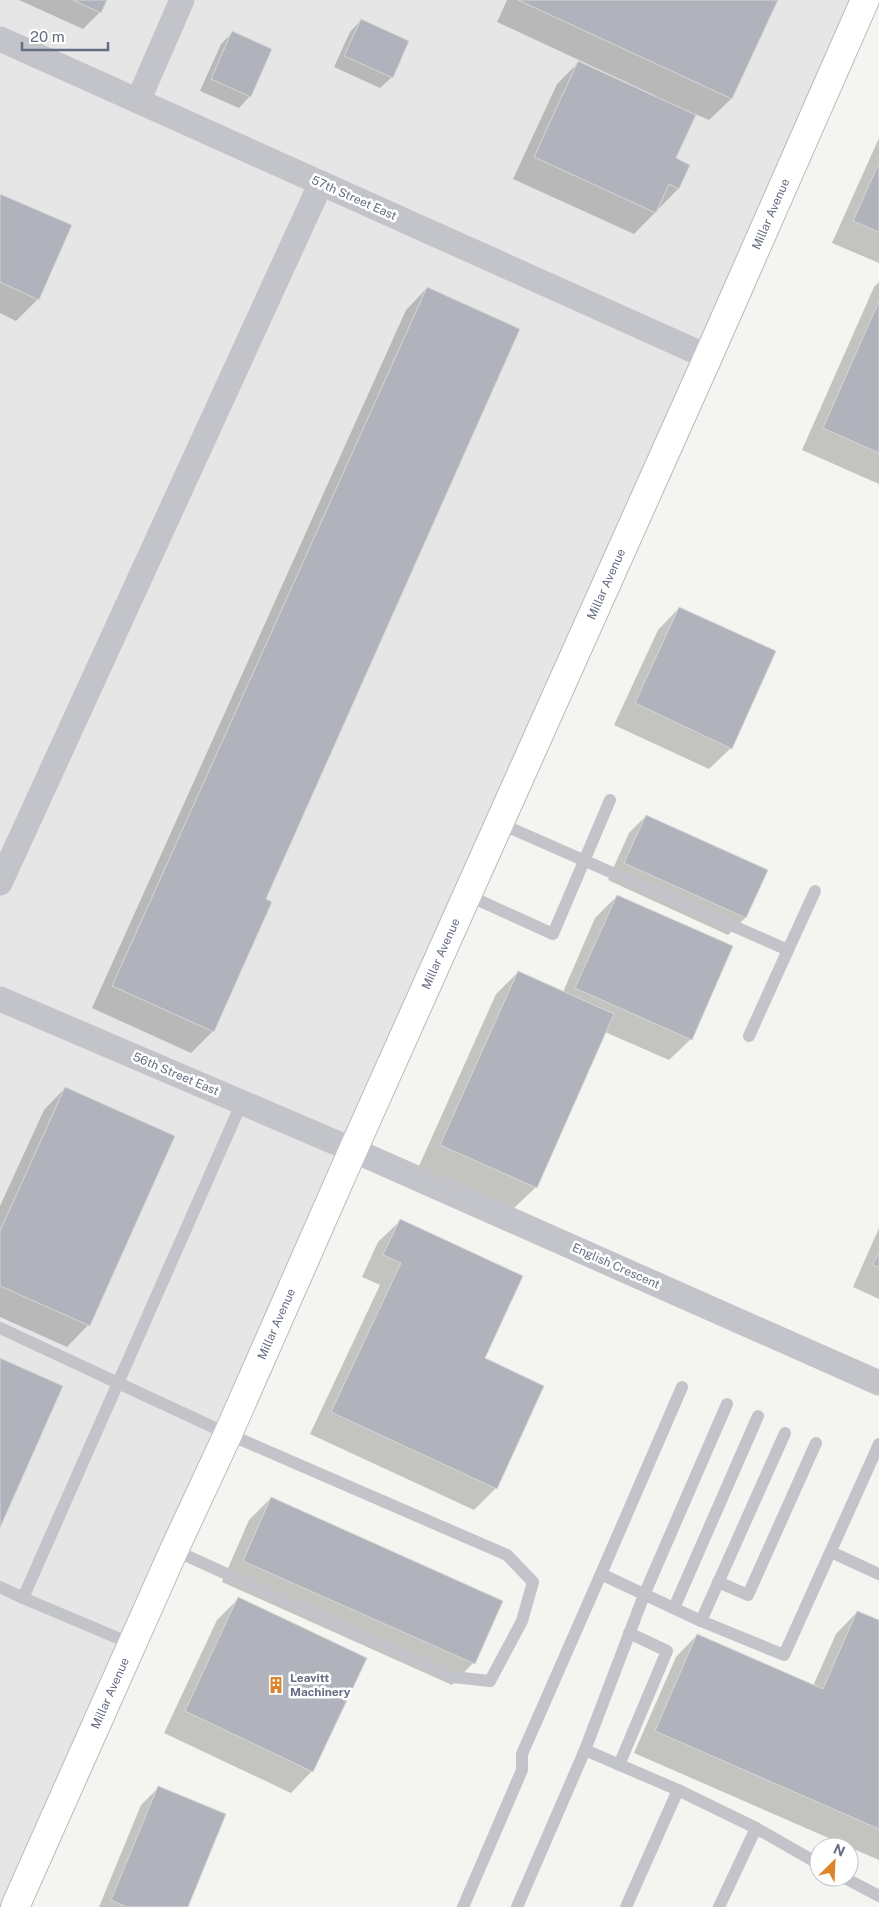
<svg xmlns="http://www.w3.org/2000/svg" width="879" height="1907" viewBox="0 0 879 1907" font-family="'Public Sans',sans-serif">
<style>
.built{fill:#e5e6e5}
.shadow{fill:#0003}
.building{fill:#b0b3bb;stroke:#d6d6d4}
.lines{fill:none;stroke-linecap:round;stroke-linejoin:round}
.secondary-casing{stroke:#b7b9bf;stroke-width:30}
.lane{stroke:#c3c4c9;stroke-width:12}
.street{stroke:#c3c4c9;stroke-width:25}
.secondary{stroke:#fff;stroke-width:28}
.labels{text-anchor:middle;stroke-width:5;stroke-linejoin:round;paint-order:stroke}
.street-label{font-size:12px;fill:#656d82;stroke:#fff}
.poi-label{font-size:12px;font-weight:bold;fill:#656d82;stroke:#fff;text-anchor:start}
</style>
<rect width="100%" height="100%" fill="#f4f5f1"/>
<path class="built" d="M0 0H865L15 1907H0Z"/>
<g class="shadow">
<path d="M19 0H105L100 12 83 29Z"/>
<path d="M507 0H776L731 99 709 120 695 114 675 159 689 166 678 189 634 234 513 179 557 84 578 63 655 98 656 96 497 22Z"/>
<path d="M361 20 392 77 380 88 334 67 350 32Z"/>
<path d="M232 33 250 96 239 108 200 91 221 44Z"/>
<path d="M879 138V263L832 243Z"/>
<path d="M0 195 38 299 16 321 0 313Z"/>
<path d="M879 282V484L802 450 874 287Z"/>
<path d="M427 288 264 899 213 1031 191 1053 92 1008 406 310Z"/>
<path d="M679 608 731 748 709 769 614 725 658 630Z"/>
<path d="M646 816 767 870 745 918 728 935 608 880 629 833Z"/>
<path d="M617 896 691 1039 669 1060 605 1032 536 1187 514 1208 419 1166 496 994 518 972 563 992 595 918Z"/>
<path d="M65 1088 88 1325 67 1347 0 1317V1206L44 1110Z"/>
<path d="M400 1221 483 1359 496 1488 474 1510 310 1434 380 1285 362 1277 378 1242Z"/>
<path d="M879 1228V1299L853 1287Z"/>
<path d="M271 1498 473 1663 452 1685 222 1582 249 1520Z"/>
<path d="M238 1599 312 1771 291 1793 164 1733 217 1620Z"/>
<path d="M857 1612 879 1622V1860L634 1753 676 1657 697 1635 813 1686 836 1634Z"/>
<path d="M158 1788 186 1907H99L141 1805Z"/>
</g>
<g class="building">
<path d="M73 0H107L101 13Z"/>
<path d="M518 0H778L732 99Z"/>
<path d="M361 19 409 41 393 78 344 56Z"/>
<path d="M232 31 272 49 251 97 211 79Z"/>
<path d="M578 61 696 115 676 158 690 165 679 189 669 184 656 213 534 157Z"/>
<path d="M879 163V232L853 221Z"/>
<path d="M0 194 72 225 39 300 0 282Z"/>
<path d="M427 287 520 329 266 899 272 902 214 1032 112 986Z"/>
<path d="M879 301V453L823 428Z"/>
<path d="M679 607 776 651 732 749 635 703Z"/>
<path d="M646 815 768 870 746 918 624 863Z"/>
<path d="M617 895 733 946 692 1040 575 988Z"/>
<path d="M518 971 614 1014 537 1188 440 1145Z"/>
<path d="M65 1087 175 1136 90 1326 0 1286V1231Z"/>
<path d="M400 1219 523 1276 485 1358 544 1386 497 1489 331 1412 401 1263 383 1255Z"/>
<path d="M879 1252V1267L873 1265Z"/>
<path d="M0 1358 63 1386 0 1528Z"/>
<path d="M271 1497 503 1601 475 1664 243 1561Z"/>
<path d="M238 1597 367 1658 313 1772 185 1711Z"/>
<path d="M857 1611 879 1620V1829L655 1731 697 1634 823 1689Z"/>
<path d="M158 1786 226 1814 188 1907H127L111 1900Z"/>
</g>
<g class="lines">
<g class="secondary-casing">
<g id="secondary">
<path id="s1" d="M15 1907 174 1550 228 1434 353 1150 708 357 865 0"/>
</g>
</g>
<g class="lane">
<path d="M499 823 788 950 815 891"/>
<path d="M467 895 553 934 610 800"/>
<path d="M749 1036 788 950"/>
<path d="M0 1328 118 1383 23 1598 132 1644"/>
<path d="M682 1387 601 1574 701 1621 784 1655 879 1444"/>
<path d="M174 1550 453 1677 490 1681 522 1621 533 1582 507 1555 228 1434 118 1383 242 1102"/>
<path d="M831 1552 879 1574"/>
<path d="M718 1582 748 1595 816 1443"/>
<path d="M0 1587 23 1598"/>
<path d="M674 1608 758 1416"/>
<path d="M701 1621 785 1433"/>
<path d="M585 1750 644 1595 727 1404"/>
<path d="M619 1765 667 1651 629 1633"/>
<path d="M843 1877 879 1896"/>
<path d="M463 1907 522 1770V1754L601 1574"/>
<path d="M517 1907 585 1750 678 1790 756 1828 819 1864"/>
<path d="M626 1907 678 1790"/>
<path d="M719 1907 756 1828"/>
</g>
<g class="street">
<path d="M0 39 708 357"/>
<path d="M138 101 182 0"/>
<path d="M0 883 321 183"/>
<path d="M0 999 353 1150 879 1383"/>
</g>
<use href="#secondary" class="secondary"/>
</g>
<defs>
<g id="building-bare" transform="scale(1.35)"><path d="M-4-6H4V6H1V3H-1V6H-4ZM-2.5-4.3h1.7v1.8h-1.7ZM.8-4.3h1.7v1.8H.8ZM-2.5-1h1.7V.8h-1.7ZM.8-1h1.7V.8H.8Z" fill="#dd8329" stroke="#fff" stroke-width="2.5" paint-order="stroke"/></g>
</defs>
<g fill-rule="evenodd">
<use href="#building-bare" x="276" y="1685"/>
</g>
<g class="labels">
<g class="street-label">
<text transform="translate(354 198) rotate(24)" y="4">57th Street East</text>
<text dy="4" stroke="none"><textPath href="#s1" startOffset="1854">Millar Avenue</textPath></text>
<text dy="4" stroke="none"><textPath href="#s1" startOffset="1449">Millar Avenue</textPath></text>
<text dy="4" stroke="none"><textPath href="#s1" startOffset="1044">Millar Avenue</textPath></text>
<text transform="translate(176 1074) rotate(23)" y="4">56th Street East</text>
<text transform="translate(616 1266) rotate(24)" y="4">English Crescent</text>
<text dy="4" stroke="none"><textPath href="#s1" startOffset="639">Millar Avenue</textPath></text>
<text dy="4" stroke="none"><textPath href="#s1" startOffset="234">Millar Avenue</textPath></text>
</g>
<g class="poi-label">
<text x="290" y="1682">Leavitt<tspan x="290" dy="14">Machinery</tspan></text>
</g>
</g>
<g transform="translate(834 1862) rotate(24)"><circle r="24" fill="#ffffff" stroke="#c1c5cd"/>
<path d="M0-4L9 19L0 12L-9 19Z" fill="#dd8329"/>
<text y="-8" font-size="14" font-weight="bold" text-anchor="middle" fill="#656d82">N</text>
</g>
<path d="M22 42v8h86v-8" fill="none" stroke="#656d82" stroke-width="2.5"/>
<text x="30" y="42" font-size="15" fill="#656d82" stroke="#ffffff" stroke-width="4" paint-order="stroke">20 m</text>
</svg>
